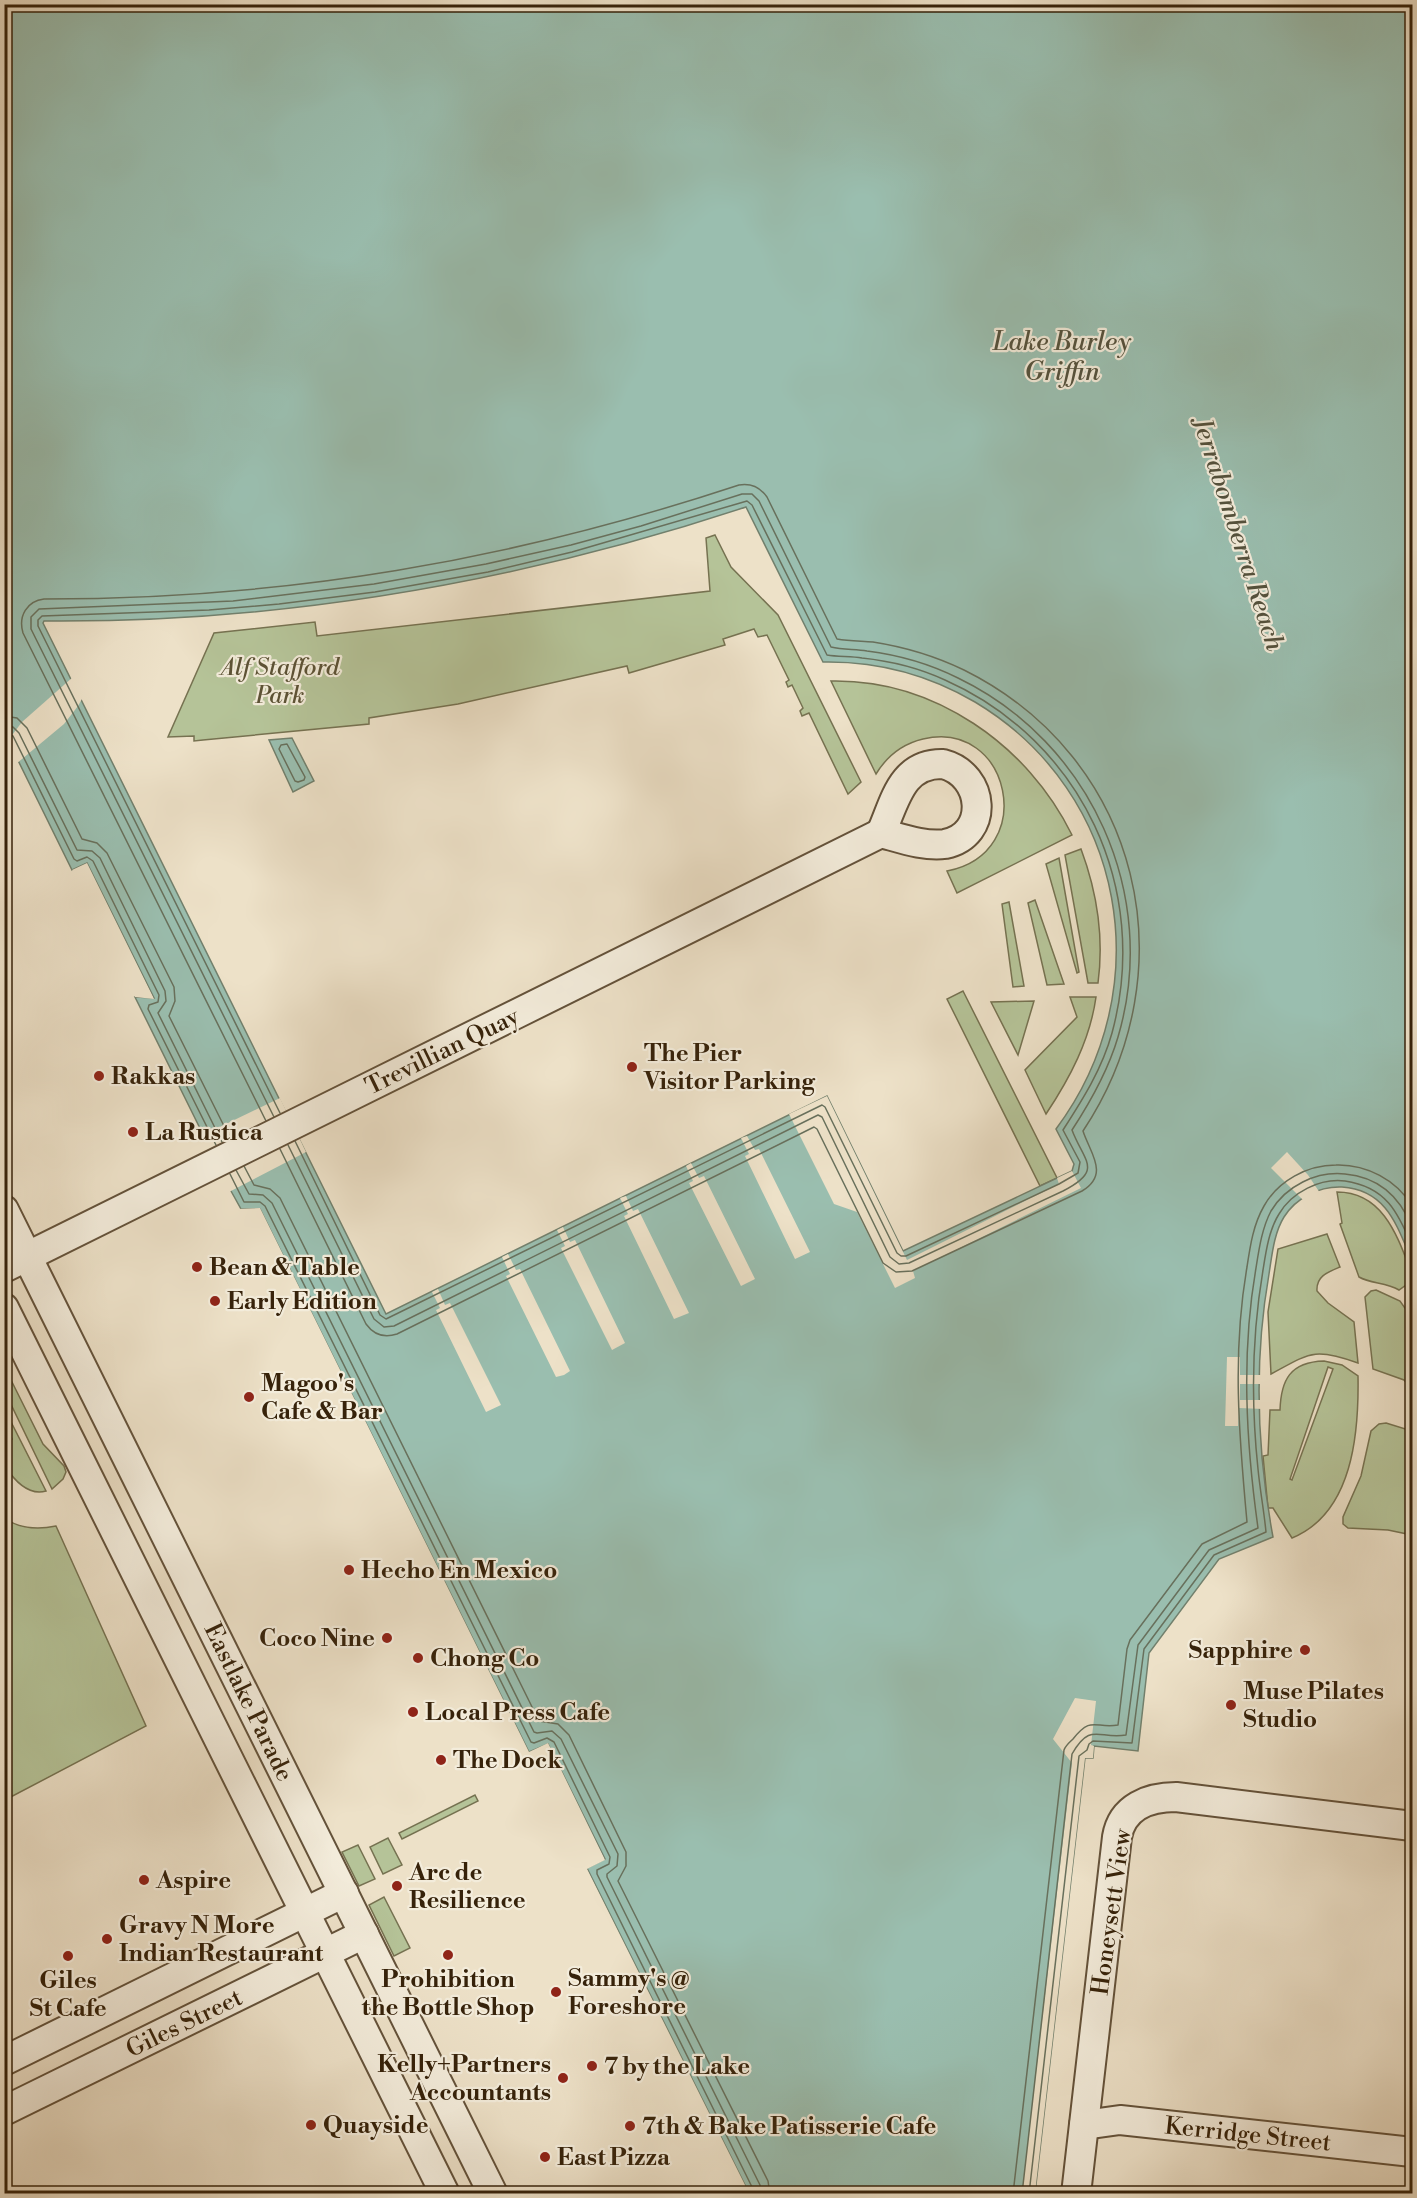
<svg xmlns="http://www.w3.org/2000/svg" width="1417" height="2198" viewBox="0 0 1417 2198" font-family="'Libre Bodoni',serif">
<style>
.green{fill:#b5c398;stroke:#767251;stroke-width:1.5;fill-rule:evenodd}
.water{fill:#9abeaf;stroke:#72806d;stroke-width:1.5;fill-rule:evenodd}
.pier{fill:#ede1c8}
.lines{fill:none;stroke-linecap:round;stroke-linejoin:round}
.shore{stroke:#68705c;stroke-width:1.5}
.street-casing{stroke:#64523a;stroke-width:32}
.street{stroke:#f3ecdb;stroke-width:28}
.poi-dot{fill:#8f2418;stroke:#f3ecdb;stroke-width:2}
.labels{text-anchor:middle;stroke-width:4.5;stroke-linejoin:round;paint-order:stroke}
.park-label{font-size:24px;font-style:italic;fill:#5c5235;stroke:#f3ecdb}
.street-label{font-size:24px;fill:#36220a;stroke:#f3ecdb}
.poi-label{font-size:24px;font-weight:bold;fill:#36220a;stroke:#f3ecdb;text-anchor:start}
.water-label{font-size:26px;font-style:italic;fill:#54513c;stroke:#f3ecdb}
</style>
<rect width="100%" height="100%" fill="#ede1c8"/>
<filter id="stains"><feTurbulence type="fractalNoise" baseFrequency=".00333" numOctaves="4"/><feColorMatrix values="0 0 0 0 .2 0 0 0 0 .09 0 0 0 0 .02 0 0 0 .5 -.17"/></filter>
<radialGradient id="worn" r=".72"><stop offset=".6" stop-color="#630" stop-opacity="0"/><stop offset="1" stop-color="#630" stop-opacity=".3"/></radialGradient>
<g class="green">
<path d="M715 535 731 567 778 615 861 782 848 794 809 713 802 716 800 711 803 708 792 685 788 687 786 682 789 680 767 635 758 637 754 629 723 639 725 645 629 673 627 666 458 704 369 718V724L203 740 194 741V736L168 737 214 633 315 622 317 636 710 591 706 538Z"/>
<path d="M831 681C934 679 1028 745 1072 835L957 893 947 871C1040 853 1010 718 923 739 902 744 887 756 876 774Z"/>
<path d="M1081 849C1097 892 1104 938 1098 983H1088L1065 855Z"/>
<path d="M1059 858 1079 972 1077 973 1046 864Z"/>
<path d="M1035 900 1064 984 1047 985 1028 903Z"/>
<path d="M1009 902 1024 986 1013 987 1002 904Z"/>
<path d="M963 991 1057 1178 1040 1186 947 999Z"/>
<path d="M1070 997H1096C1090 1040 1070 1078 1046 1114L1025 1070 1077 1017Z"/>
<path d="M1034 1001 1018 1055 991 1002Z"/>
<path d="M1337 1192C1384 1192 1398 1238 1412 1274L1406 1285 1399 1290C1386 1282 1371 1284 1359 1277L1340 1224 1342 1223Z"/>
<path d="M1327 1234 1340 1267C1328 1272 1316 1276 1317 1291L1328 1303 1354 1322 1358 1363C1314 1347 1310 1353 1271 1374L1268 1312 1278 1249Z"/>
<path d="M1376 1290 1400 1301 1412 1318V1389L1404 1380 1373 1369 1365 1297 1371 1291Z"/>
<path d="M1324 1361 1342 1365 1358 1376C1359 1433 1353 1513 1292 1538L1273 1508H1268L1263 1456 1268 1455 1270 1410H1280C1281 1380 1290 1362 1324 1361ZM1328 1367 1333 1369 1292 1480 1290 1479Z"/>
<path d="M4 1366 43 1444 64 1466 66 1472 63 1479 52 1489 5 1392Z"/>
<path d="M4 1408 46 1491C28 1496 14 1480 5 1466V1447L12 1439 5 1422Z"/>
<path d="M1386 1423 1412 1431V1535L1388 1530 1348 1528 1343 1524V1517L1361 1476 1371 1431 1379 1424Z"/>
<path d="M4 1518C20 1529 37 1530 56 1526L146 1726 5 1800Z"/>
<path d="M475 1795 478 1801 402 1839 399 1833Z"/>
<path d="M388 1838 402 1865 383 1874 370 1847Z"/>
<path d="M358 1845 375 1879 359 1886 342 1852Z"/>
<path d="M384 1897 410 1948 394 1956 369 1905Z"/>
</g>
<g class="water">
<path d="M5 5H1412V1261C1397 1226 1387 1190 1342 1187 1319 1186 1296 1198 1284 1217 1274 1233 1272 1255 1269 1274 1254 1360 1257 1451 1273 1537L1219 1559 1149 1653 1138 1751 1094 1746 1093 1758H1085L1035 2193H749L587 1868 605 1859 548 1744 529 1752 260 1209H241L231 1191 135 997 154 998 87 863 72 870 5 734ZM746 507 823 662C877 661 929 675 975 702 1127 793 1160 990 1056 1129L1074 1164 1072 1171 903 1251 827 1096 386 1314 43 623 44 621C284 623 519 582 746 507Z"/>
<path d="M292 738 314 781 293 792 269 740Z"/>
</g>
<g class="pier">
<path d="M73 677 83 697 78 706 64 724 16 764 6 743 22 722Z"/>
<path d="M87 863 154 999 135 997 134 994 149 995 85 867 74 873 72 870Z"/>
<path d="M827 1096 907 1260 1059 1184 1057 1178 1072 1171 1081 1188 913 1271 915 1278 895 1288 857 1212 834 1204 789 1114Z"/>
<path d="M280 1098 306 1152 229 1192 201 1136Z"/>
<path d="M747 1136 755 1150 759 1149 810 1252 795 1259 745 1156 749 1154 741 1138Z"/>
<path d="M1287 1152 1308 1175 1320 1193 1304 1201 1271 1168Z"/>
<path d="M691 1163 699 1178 704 1176 755 1279 741 1286 689 1183 693 1181 686 1166Z"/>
<path d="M626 1196 633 1211 638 1209 689 1313 674 1319 624 1216 628 1214 620 1198Z"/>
<path d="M260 1208 529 1752 548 1743 605 1860 587 1869 749 2193 745 2194 584 1870 585 1866 601 1858 547 1747 530 1755 527 1754 258 1211 241 1212 237 1209Z"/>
<path d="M563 1227 570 1242 575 1240 625 1343 612 1350 561 1248 565 1246 557 1230Z"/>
<path d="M508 1254 516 1270 520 1269 570 1371 564 1375 556 1377 506 1276 510 1274 502 1257Z"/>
<path d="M438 1289 445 1305 450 1303 501 1405 486 1412 436 1310 440 1308 432 1292Z"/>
<path d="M1227 1357H1240V1375H1263V1384H1240V1400H1263V1409L1239 1408 1238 1426H1225Z"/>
<path d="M1075 1698 1096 1701 1091 1745 1094 1746 1093 1758H1085L1035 2193H1022L1072 1763 1053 1739Z"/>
</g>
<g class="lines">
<g class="shore">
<path d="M4 716 17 718 27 728 82 839 97 843 107 853 174 987 175 1001 169 1016 230 1138"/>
<path d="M4 725 13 727 19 733 77 850 92 851 100 858 165 991 166 1001 158 1013 222 1142"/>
<path d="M4 733 13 736 74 859 77 861 87 857 93 861 159 995 158 1002 149 1005 148 1009 216 1145"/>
<path d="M287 744 305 777 304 780 298 782 295 781 279 749 281 745Z"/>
<path d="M280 1113 38 626V620L42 616 209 610 279 604 375 592 488 572 572 552 747 501 752 505 827 655C838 657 851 656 862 658 891 661 919 668 945 680 1082 741 1151 889 1112 1033 1102 1069 1083 1099 1063 1130L1080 1162 1078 1173 1059 1184 906 1256H901L897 1253 825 1107 822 1105 386 1319 380 1315 295 1141"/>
<path d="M274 1117 31 629V617L39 609 233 601 374 584 486 564 571 545 641 526 742 494H752L759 501 831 647C843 650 855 649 867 651 899 655 930 664 958 678 1091 742 1160 895 1118 1037 1108 1071 1091 1101 1072 1130 1084 1162 1104 1170 1063 1191L909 1263 899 1264 890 1257 822 1117 818 1115 394 1326 384 1327 374 1319 288 1145"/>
<path d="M266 1121 23 633C18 616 27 601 44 599 287 599 509 561 739 485 751 483 760 487 767 497L837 639C849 641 861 641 873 642 905 647 935 656 964 670 1141 758 1190 970 1083 1131 1090 1153 1110 1174 1082 1191L912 1271 896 1272 883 1263 817 1129 814 1127 397 1334C385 1338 374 1335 366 1324L280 1149"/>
<path d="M244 1166 254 1185 270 1189 280 1198 539 1721 558 1724 569 1735 626 1852V1866L618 1881 768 2181 770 2194"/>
<path d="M236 1170 249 1194 263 1195 272 1203 534 1732 537 1733 552 1731 561 1739 618 1854 617 1866 607 1874V1877L760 2185 761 2194"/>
<path d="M230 1174 244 1202H260L265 1206 531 1742 534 1743 547 1738 554 1742 610 1857 609 1864 597 1870V1874L753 2189 754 2194"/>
<path d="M1013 2194 1064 1750C1066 1745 1069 1743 1073 1739 1092 1715 1095 1729 1118 1725L1127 1649 1130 1640 1202 1544 1247 1522C1239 1436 1232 1353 1247 1267 1250 1247 1253 1225 1264 1206 1278 1181 1307 1165 1336 1165 1366 1164 1397 1180 1412 1206"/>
<path d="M1022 2194 1072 1754C1091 1721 1099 1740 1126 1735L1138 1645 1209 1550 1258 1528C1246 1442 1241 1354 1256 1268 1259 1249 1262 1228 1271 1211 1286 1186 1316 1171 1345 1174 1378 1177 1400 1197 1412 1227"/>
<path d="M1029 2194 1079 1756 1087 1750 1089 1744 1093 1741 1132 1743 1144 1649 1214 1555 1266 1532C1264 1511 1260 1490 1258 1469 1251 1403 1252 1335 1263 1270 1266 1251 1269 1230 1279 1214 1292 1192 1320 1178 1345 1181 1386 1187 1398 1212 1412 1246"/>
</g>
<g class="street-casing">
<g id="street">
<path d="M943 764C985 775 990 835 945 844 925 847 900 838 881 833 895 802 901 763 943 764Z"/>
<path d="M4 1210 493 2194"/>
<path d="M4 1268 881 833"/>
<path d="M4 1308 445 2194"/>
<path d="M4 2061 344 1893"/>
<path d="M4 2111 364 1934"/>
<path d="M1084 2125 1120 2120 1412 2152"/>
<path d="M1076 2194 1117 1837C1122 1807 1149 1797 1176 1797L1412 1826"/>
</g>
</g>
<use href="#street" class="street"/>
</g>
<g class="poi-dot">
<circle cx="632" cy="1067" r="6"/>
<circle cx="99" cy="1076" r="6"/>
<circle cx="133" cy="1132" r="6"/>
<circle cx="197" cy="1267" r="6"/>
<circle cx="215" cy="1301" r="6"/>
<circle cx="249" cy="1397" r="6"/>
<circle cx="349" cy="1570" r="6"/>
<circle cx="387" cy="1638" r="6"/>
<circle cx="1305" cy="1650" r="6"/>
<circle cx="418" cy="1658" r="6"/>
<circle cx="1231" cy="1705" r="6"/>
<circle cx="413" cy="1712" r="6"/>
<circle cx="441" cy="1760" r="6"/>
<circle cx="144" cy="1880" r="6"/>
<circle cx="397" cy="1886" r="6"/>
<circle cx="107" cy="1939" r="6"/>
<circle cx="448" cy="1955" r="6"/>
<circle cx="68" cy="1956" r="6"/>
<circle cx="556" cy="1992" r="6"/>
<circle cx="592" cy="2066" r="6"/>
<circle cx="563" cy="2078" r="6"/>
<circle cx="311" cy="2125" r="6"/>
<circle cx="630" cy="2126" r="6"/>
<circle cx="545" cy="2157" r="6"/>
</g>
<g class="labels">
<g class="park-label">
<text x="280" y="675">Alf Stafford<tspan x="280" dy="28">Park</tspan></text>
</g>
<g class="street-label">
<text transform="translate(442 1051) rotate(-26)" y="8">Trevillian Quay</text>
<text transform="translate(249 1702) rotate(64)" y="8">Eastlake Parade</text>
<text transform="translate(1111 1912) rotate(-82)" y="8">Honeysett View</text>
<text transform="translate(184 2023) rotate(-26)" y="8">Giles Street</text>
<text transform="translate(1248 2134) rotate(6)" y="8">Kerridge Street</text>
</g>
<g class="poi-label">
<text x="644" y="1061">The Pier<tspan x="644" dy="28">Visitor Parking</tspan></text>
<text x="111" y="1084">Rakkas</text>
<text x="145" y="1140">La Rustica</text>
<text x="209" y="1275">Bean &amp; Table</text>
<text x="227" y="1309">Early Edition</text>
<text x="261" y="1391">Magoo's<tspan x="261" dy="28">Cafe &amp; Bar</tspan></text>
<text x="361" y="1578">Hecho En Mexico</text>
<text x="375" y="1646" text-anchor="end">Coco Nine</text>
<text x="1293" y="1658" text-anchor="end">Sapphire</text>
<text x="430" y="1666">Chong Co</text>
<text x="1243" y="1699">Muse Pilates<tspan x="1243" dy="28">Studio</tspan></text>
<text x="425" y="1720">Local Press Cafe</text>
<text x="453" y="1768">The Dock</text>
<text x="409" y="1880">Arc de<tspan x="409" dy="28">Resilience</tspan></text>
<text x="156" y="1888">Aspire</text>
<text x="119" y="1933">Gravy N More<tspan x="119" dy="28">Indian Restaurant</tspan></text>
<text x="568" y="1986">Sammy's @<tspan x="568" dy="28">Foreshore</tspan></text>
<text x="448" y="1987" text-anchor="middle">Prohibition<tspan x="448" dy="28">the Bottle Shop</tspan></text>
<text x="68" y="1988" text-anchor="middle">Giles<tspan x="68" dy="28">St Cafe</tspan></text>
<text x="551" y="2072" text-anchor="end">Kelly+Partners<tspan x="551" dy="28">Accountants</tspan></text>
<text x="604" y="2074">7 by the Lake</text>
<text x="323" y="2133">Quayside</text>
<text x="642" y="2134">7th &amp; Bake Patisserie Cafe</text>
<text x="557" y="2165">East Pizza</text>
</g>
<g class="water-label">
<text x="1062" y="350">Lake Burley<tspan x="1062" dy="30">Griffin</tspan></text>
<text transform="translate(1239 534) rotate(72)" y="9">Jerrabomberra Reach</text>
</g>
</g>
<rect width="1417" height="2198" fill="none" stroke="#ede1c8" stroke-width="24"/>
<rect x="6" y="6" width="1405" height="2186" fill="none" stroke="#36220a" stroke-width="3"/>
<rect x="12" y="12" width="1393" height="2174" fill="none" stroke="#36220a" stroke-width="1.5"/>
<rect width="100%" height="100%" filter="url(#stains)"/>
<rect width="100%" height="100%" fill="url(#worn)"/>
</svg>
